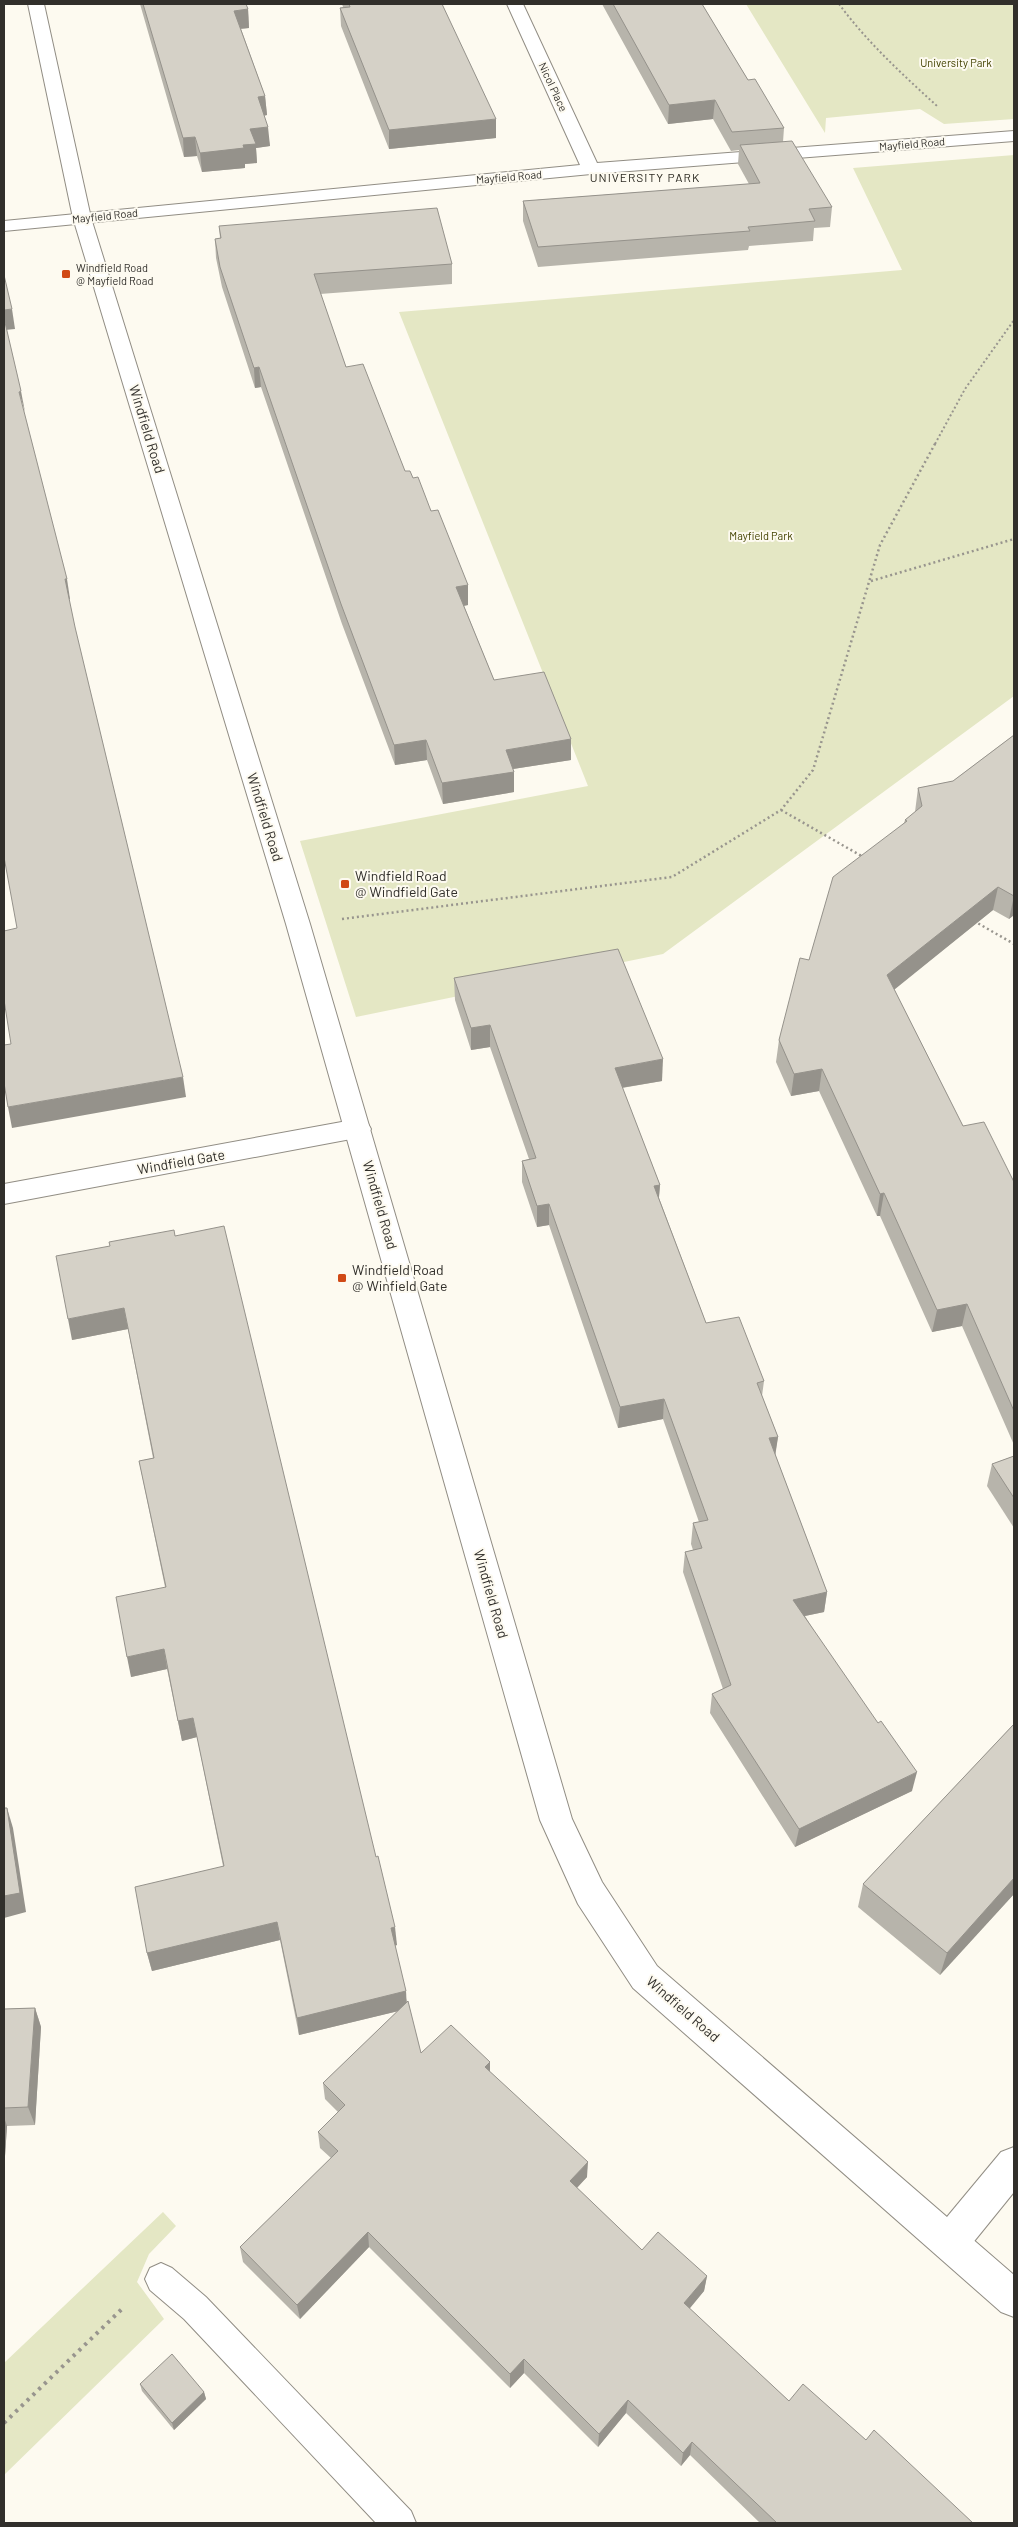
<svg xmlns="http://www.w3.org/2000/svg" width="1018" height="2527" viewBox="0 0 1018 2527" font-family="Barlow,sans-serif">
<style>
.green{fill:#e4e7c4}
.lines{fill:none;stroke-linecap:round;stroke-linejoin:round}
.lane-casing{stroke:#918d84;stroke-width:2}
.street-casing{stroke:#918d84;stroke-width:2}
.secondary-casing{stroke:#918d84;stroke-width:2}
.path-far2{stroke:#98958e;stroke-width:2;stroke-dasharray:2 2.5;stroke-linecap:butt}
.path-far1{stroke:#98958e;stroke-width:2.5;stroke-dasharray:2 3;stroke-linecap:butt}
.path{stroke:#98958e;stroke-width:4;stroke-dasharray:3 5;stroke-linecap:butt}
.lane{fill:#fff;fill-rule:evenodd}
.street{fill:#fff;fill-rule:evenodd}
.secondary{fill:#fff;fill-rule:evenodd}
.wall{fill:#b7b4ab}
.shaded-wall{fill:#95928b}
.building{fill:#d5d1c7;stroke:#95928b}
.poi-dot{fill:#d04916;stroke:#fdfaf0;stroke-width:2}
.labels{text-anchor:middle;stroke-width:4;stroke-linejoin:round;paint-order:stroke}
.far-park-label{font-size:11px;fill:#434300;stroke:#fdfaf0}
.far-street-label{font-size:11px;fill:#312f2b;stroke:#fdfaf0}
.far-poi-label{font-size:11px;fill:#312f2b;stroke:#fdfaf0;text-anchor:start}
.far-neighbourhood-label{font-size:12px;letter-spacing:1px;fill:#2d2b23;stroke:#fdfaf0}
.street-label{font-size:14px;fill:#312f2b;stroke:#fdfaf0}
.poi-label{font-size:14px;fill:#312f2b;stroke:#fdfaf0;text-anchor:start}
</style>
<rect width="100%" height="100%" fill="#fdfaf0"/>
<g class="green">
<path d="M746 4H1014V119L944 124 920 109 826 118 825 133Z"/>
<path d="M1014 155V696L663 954 356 1017 300 841 588 786 399 312 902 270 853 168Z"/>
<path d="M163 2212 176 2226 149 2254 137 2282 164 2319 4 2475V2363Z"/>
</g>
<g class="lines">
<g class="lane-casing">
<path id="lane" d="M161 2263 172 2268 206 2297 411 2511 416 2523H376L184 2319 150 2290 145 2279 150 2268Z"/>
</g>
<g class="street-casing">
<g id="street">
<path d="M507 4H523L597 163 1014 131V141L591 174 4 231V221L580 165Z"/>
<path d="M358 1119 367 1122 371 1129 367 1136 4 1204V1184Z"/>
<path d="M1014 2147V2192L963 2255 950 2260 937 2255 932 2242 937 2229 1001 2152Z"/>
</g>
</g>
<g class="secondary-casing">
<path id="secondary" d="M28 4H44L91 218 310 924 572 1819 602 1882 657 1966 1014 2275V2317L1001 2312 633 1988 578 1904 540 1820 286 924 73 218Z"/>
</g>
<g class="path-far2">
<path d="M839 4C867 42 902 74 937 106"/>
<path d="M935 444 965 389 1014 320"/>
</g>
<g class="path-far1">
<path d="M871 581 1014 539"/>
<path d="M781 810 865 858"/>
<path d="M342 919 672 877 781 810 813 770 880 545 936 442"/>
<path d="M974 921 1014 944"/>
</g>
<path class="path" d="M4 2423 124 2307"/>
<use href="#lane" class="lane"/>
<use href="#street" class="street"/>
<use href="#secondary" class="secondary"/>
</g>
<g class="wall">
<path d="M140 4H246L248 9 249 28 241 29 265 96 267 115 264 116 270 146 256 148 257 163 245 164V168L202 172 197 156 184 157Z"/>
<path d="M342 4H442L496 138 389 149 341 26 340 8 343 7Z"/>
<path d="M602 4H702L748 80 784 128 783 142 832 207 830 227 814 228 813 241 749 246 748 250 538 267 523 221V201L749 184 738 164 739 150 731 151 713 119 668 124Z"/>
<path d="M219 226 452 264V284L320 294 346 367 405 471 413 478 431 511 468 585V605L464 606 494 680 571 739V760L513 769 514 772V792L443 804 427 760 395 765 342 624 261 387 255 388 222 287 216 258 215 239 220 238Z"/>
<path d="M1014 735V915L1009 919 993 910 894 989 963 1126 1014 1182V1445L962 1326 932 1332 880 1216H877L819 1091 791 1096 776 1062 779 1040 809 960 904 823 905 820 915 812 918 788 953 781Z"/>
<path d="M454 978 662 1081 622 1088 660 1185 659 1198 706 1323 764 1381 762 1396 778 1437 775 1454 827 1592 824 1612 805 1616 912 1791 795 1847 710 1713 712 1694 723 1689 683 1572 685 1552 693 1550 691 1544 693 1523 699 1522 663 1419 618 1428 549 1225 537 1227 522 1182V1161L529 1159 490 1047 471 1050 455 1000Z"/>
<path d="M110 1246 397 1945 395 1946 407 2003 421 2053 490 2072 587 2177 577 2188 642 2250 707 2276 704 2291 689 2308 789 2401 866 2440 973 2523H760L690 2455 681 2466 626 2413 598 2447 524 2373 510 2388 369 2247 300 2319 243 2262 240 2247 331 2158 320 2148 318 2132 338 2112 325 2099 323 2083 398 2011 299 2035 280 1940 152 1971 147 1953 223 1866 197 1737 182 1741 167 1669 131 1677 165 1587 139 1461 153 1458 128 1329 72 1340Z"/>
<path d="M1014 1456V1528L987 1486 992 1464Z"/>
<path d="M1014 1724V1894L940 1975 858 1907 863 1884Z"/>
<path d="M35 2008 41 2027 35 2125 7 2126 4 2171V2009Z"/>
<path d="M140 2384 204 2392 206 2399 174 2430 142 2391Z"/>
</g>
<g class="shaded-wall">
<path d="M248 9 249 28 236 29 234 11Z"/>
<path d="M265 96 267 115 260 116 258 97Z"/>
<path d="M715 100 713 119 668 124 669 105Z"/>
<path d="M496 119V138L389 149V130Z"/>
<path d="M268 127 270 146 256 148 257 163 245 164V168L202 172 200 153 243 145 250 129Z"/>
<path d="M195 137 197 156 184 157 183 138Z"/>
<path d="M12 309 15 329 5 330 4 321V310Z"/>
<path d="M259 367 261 387 255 388 254 368Z"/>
<path d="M21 391 25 412 19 392Z"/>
<path d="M65 579H67L70 599 68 600Z"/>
<path d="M468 585V605L456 607V587Z"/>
<path d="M571 739V760L506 770V750Z"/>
<path d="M426 740 427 760 395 765 394 745Z"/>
<path d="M514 772V792L443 804 442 783Z"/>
<path d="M998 887 993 910 884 998 887 975Z"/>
<path d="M1014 896V915L1009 919Z"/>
<path d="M490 1025V1047L471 1050V1028Z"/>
<path d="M663 1059 662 1081 614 1089 615 1068Z"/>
<path d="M822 1069 819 1091 791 1096 794 1074Z"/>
<path d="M183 1077 186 1097 12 1128 8 1107Z"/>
<path d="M660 1185 658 1206 654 1186Z"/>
<path d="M884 1193 880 1216H877L880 1194Z"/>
<path d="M549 1204V1225L537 1227V1206Z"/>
<path d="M967 1304 962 1326 932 1332 937 1310Z"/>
<path d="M124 1308 128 1329 72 1340 68 1319Z"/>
<path d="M664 1399 663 1419 618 1428 620 1407Z"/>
<path d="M778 1437 775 1457 769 1438Z"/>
<path d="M827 1592 824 1612 790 1619 793 1600Z"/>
<path d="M164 1649 167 1669 131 1677 127 1657Z"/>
<path d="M193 1718 197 1737 182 1741 178 1721Z"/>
<path d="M917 1772 912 1791 795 1847 799 1829Z"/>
<path d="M7 1808 13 1828 26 1912 4 1918Z"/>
<path d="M1014 1878V1894L940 1975 947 1953Z"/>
<path d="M277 1922 280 1940 152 1971 147 1953Z"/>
<path d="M395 1927 397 1945 392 1946 391 1928Z"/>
<path d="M406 1991 407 2009 299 2035 297 2018Z"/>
<path d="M35 2008 41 2027 35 2125 28 2107Z"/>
<path d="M490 2062V2078L485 2067Z"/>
<path d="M4 2117 7 2126 4 2171Z"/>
<path d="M588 2162 587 2177 569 2196 570 2181Z"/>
<path d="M368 2232 369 2247 300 2319 297 2305Z"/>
<path d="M707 2276 704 2291 682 2318 684 2303Z"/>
<path d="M524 2359V2373L510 2388V2374Z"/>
<path d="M204 2392 206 2399 174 2430 172 2423Z"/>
<path d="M628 2400 626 2413 598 2447 599 2434Z"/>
<path d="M692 2442 690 2455 681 2466 683 2453Z"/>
</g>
<g class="building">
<path d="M143 4H246L248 9 234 11 265 96 258 97 268 127 250 129 256 144 243 145 244 148 200 153 195 137 183 138Z"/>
<path d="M349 4H442L496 119 389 130 340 8 350 7Z"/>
<path d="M613 4H702L748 80 755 79 784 128 732 132 715 100 669 105Z"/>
<path d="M792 141 832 207 809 209 815 221 748 227 750 231 538 247 523 201 760 183 740 145Z"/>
<path d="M437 208 452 264 314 274 346 367 363 364 405 471H410L413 478 418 477 431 511 438 510 468 585 456 587 494 680 544 672 571 739 506 750 514 772 442 783 426 740 394 745 341 604 259 367 254 368 220 267 215 239 221 238 219 226Z"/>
<path d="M4 275 12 309 4 310Z"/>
<path d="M4 318 21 391 19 392 67 579H65L75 627 183 1077 8 1107 4 1083V1045L11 1044 4 1000V931L17 928 4 857Z"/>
<path d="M1014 735V896L998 887 887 975 963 1126 984 1122 1014 1182V1411L967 1304 937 1310 884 1193 880 1194 822 1069 794 1074 779 1040 800 958 809 960 833 877 907 821 905 820 922 806 918 788 953 781Z"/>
<path d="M618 949 663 1059 615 1068 660 1185 654 1186 706 1323 739 1317 764 1381 757 1383 778 1437 769 1438 827 1592 793 1600 878 1723 881 1721 917 1772 799 1829 712 1694 731 1685 685 1552 702 1548 693 1523 708 1520 664 1399 620 1407 549 1204 537 1206 522 1161 536 1158 490 1025 471 1028 454 978Z"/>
<path d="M224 1226 376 1857 378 1856 395 1927 391 1928 406 1991 297 2018 277 1922 147 1953 135 1887 224 1866 193 1718 178 1721 164 1649 127 1657 116 1597 166 1587 139 1461 154 1458 124 1308 68 1319 56 1256 110 1246 109 1242 174 1230 175 1236Z"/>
<path d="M1014 1456V1498L992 1464Z"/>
<path d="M1014 1724V1878L947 1953 863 1884Z"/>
<path d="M4 1808H7L20 1893 4 1896Z"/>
<path d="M408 2001 421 2053 451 2025 490 2062 485 2067 588 2162 570 2181 642 2250 658 2232 707 2276 684 2303 789 2401 803 2384 866 2440 874 2430 973 2523H777L692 2442 683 2453 628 2400 599 2434 524 2359 510 2374 368 2232 297 2305 240 2247 338 2151 318 2132 345 2105 323 2083Z"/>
<path d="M35 2008 28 2107 4 2108V2009Z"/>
<path d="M172 2354 204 2392 172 2423 140 2384Z"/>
</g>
<g class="poi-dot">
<rect x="61" y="269" width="10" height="10" rx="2.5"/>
<rect x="340" y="879" width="10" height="10" rx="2.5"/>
<rect x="337" y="1273" width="10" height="10" rx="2.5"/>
</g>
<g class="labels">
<g class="far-park-label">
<text x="956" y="67">University Park</text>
<text x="761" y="540">Mayfield Park</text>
</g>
<g class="far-street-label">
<text transform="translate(553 87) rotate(65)" y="4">Nicol Place</text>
<text transform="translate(912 144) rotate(-5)" y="4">Mayfield Road</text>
<text transform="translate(509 177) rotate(-5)" y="4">Mayfield Road</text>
<text transform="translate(105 216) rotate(-6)" y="4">Mayfield Road</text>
</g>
<g class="far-poi-label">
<text x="76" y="272">Windfield Road<tspan x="76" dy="13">@ Mayfield Road</tspan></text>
</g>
<g class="far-neighbourhood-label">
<text x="645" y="182">UNIVERSITY PARK</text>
</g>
<g class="street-label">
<text transform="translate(147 429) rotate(73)" y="5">Windfield Road</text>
<text transform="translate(265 817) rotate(73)" y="5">Windfield Road</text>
<text transform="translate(181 1162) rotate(-10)" y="5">Windfield Gate</text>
<text transform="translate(380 1205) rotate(74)" y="5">Windfield Road</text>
<text transform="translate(491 1594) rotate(74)" y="5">Windfield Road</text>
<text transform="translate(683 2009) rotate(41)" y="5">Windfield Road</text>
</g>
<g class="poi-label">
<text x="355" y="881">Windfield Road<tspan x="355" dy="16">@ Windfield Gate</tspan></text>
<text x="352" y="1275">Windfield Road<tspan x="352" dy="16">@ Winfield Gate</tspan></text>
</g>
</g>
<rect width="1018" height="2527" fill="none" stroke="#312f2b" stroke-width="10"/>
</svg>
